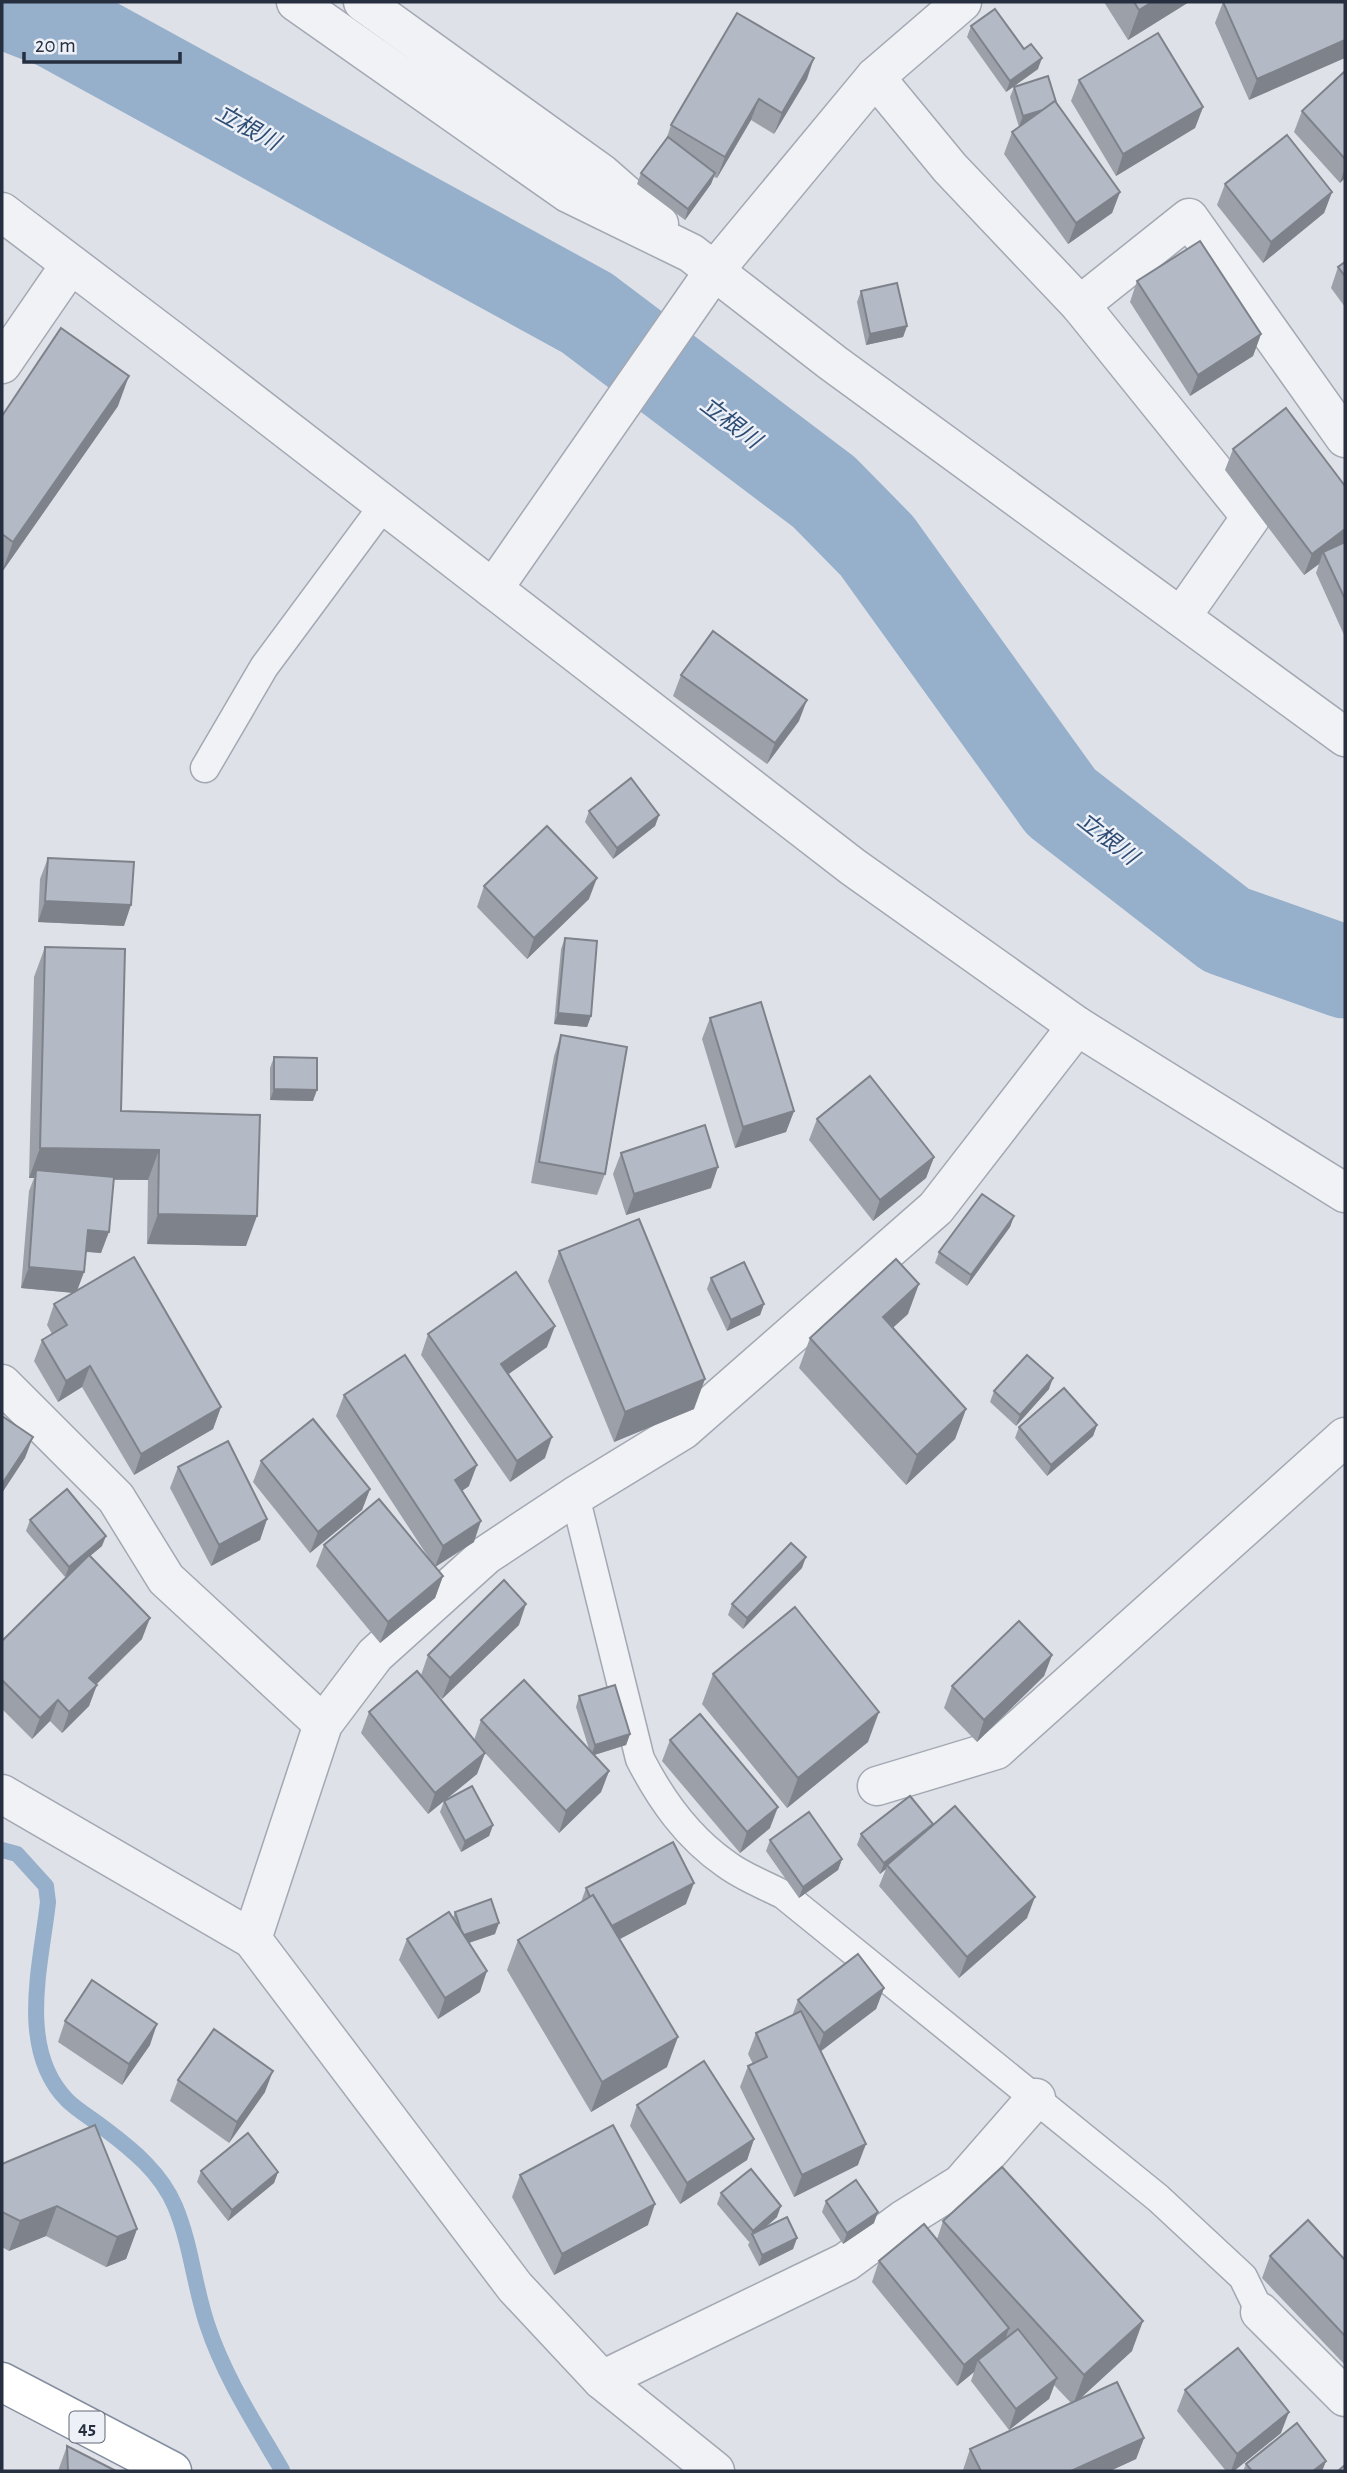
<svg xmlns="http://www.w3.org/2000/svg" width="1347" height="2473" viewBox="0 0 1347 2473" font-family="'Alegreya Sans','Noto Sans JP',sans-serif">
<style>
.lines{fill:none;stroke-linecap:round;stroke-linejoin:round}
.stream{stroke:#96afca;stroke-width:16}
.river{stroke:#96afca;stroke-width:93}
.lane-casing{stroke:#a3a8b2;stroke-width:31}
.street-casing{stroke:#a3a8b2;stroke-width:41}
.highway-casing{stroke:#848e9f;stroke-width:41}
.lane{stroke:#f0f2f6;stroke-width:28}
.street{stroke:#f0f2f6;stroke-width:38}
.highway{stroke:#fff;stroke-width:38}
.wall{fill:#9ba0a9}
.shaded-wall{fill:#7e828a}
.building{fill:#b4bac5;stroke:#7e828a;stroke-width:2}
.labels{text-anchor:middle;stroke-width:5;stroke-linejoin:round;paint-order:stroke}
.shield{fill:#edf0f6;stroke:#626977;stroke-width:2}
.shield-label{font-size:19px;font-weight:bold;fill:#262f40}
.water-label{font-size:23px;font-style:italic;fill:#2e4d75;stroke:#edf0f6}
</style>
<rect width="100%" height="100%" fill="#dee1e8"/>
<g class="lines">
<path class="stream" d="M2 1850 17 1854 46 1886 48 1902C41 1965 17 2049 67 2100 78 2111 93 2119 105 2129 133 2150 161 2173 175 2206 191 2244 194 2285 207 2324 224 2376 254 2422 282 2470"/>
<path class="river" d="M3 2 57 23 587 313 824 492 877 546 1061 802 1226 930 1345 972"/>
<g class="lane-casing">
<g id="lane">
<path d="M205 768 264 667 384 505"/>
<path d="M575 1496 640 1759C661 1800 687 1837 726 1864 743 1877 765 1885 784 1895L1158 2198 1243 2277 1260 2312"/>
</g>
</g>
<g class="street-casing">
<g id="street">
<path d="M296 2 568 193 691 253 833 363 1345 737"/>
<path d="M363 2 602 174 659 224"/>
<path d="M875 77 950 168 1080 305 1189 218 1345 438"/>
<path d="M2 212 171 340 853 867 1077 1026 1345 1193"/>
<path d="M1080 305 1251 517 1181 617"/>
<path d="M2 364 70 265"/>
<path d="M493 589 714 271 875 77 962 2"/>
<path d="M2 1384 116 1498 166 1579 323 1724"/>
<path d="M877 1786 996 1750 1345 1437"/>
<path d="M2 1794 252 1939 515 2287 602 2380 715 2471"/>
<path d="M252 1939 323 1724 375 1655 486 1555 575 1496 683 1430 936 1208 1077 1026"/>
<path d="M1260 2312 1345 2397"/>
<path d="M602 2380 846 2262 903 2220 961 2184 1036 2098"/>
</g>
</g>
<g class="highway-casing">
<path id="highway" d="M2 2382 172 2471"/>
</g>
<use href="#lane" class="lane"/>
<use href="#street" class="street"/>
<use href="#highway" class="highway"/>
</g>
<g class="wall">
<path d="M1104 2H1189L1128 40Z"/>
<path d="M1223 2H1345L1249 100 1215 23Z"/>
<path d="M971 26 1038 69 1006 92 967 37Z"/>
<path d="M1345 71V178L1340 183 1294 132 1302 111Z"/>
<path d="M807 79 774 134 751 120 717 178 714 177 711 184 685 220 637 184 641 173 666 140 671 125Z"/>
<path d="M1079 80 1203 107 1195 128 1116 176 1071 101Z"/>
<path d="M1014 87 1056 102 1120 192 1112 213 1068 244 1004 154 1012 132 1019 127 1010 97Z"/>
<path d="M1225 184 1332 192 1324 213 1263 263 1217 205Z"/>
<path d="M1345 262V307L1331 288 1338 267Z"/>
<path d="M1137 281 1261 334 1253 356 1190 396 1130 302Z"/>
<path d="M861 291 907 326 903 337 866 345 857 302Z"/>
<path d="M118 406 2 572V416Z"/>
<path d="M1233 449 1345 486V637L1316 573 1319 564 1304 575 1225 470Z"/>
<path d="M681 675 799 721 767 764 673 696Z"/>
<path d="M589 811 659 815 655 826 613 859 585 822Z"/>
<path d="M48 858 124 926 38 922 40 879Z"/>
<path d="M484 886 589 899 527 959 477 907Z"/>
<path d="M565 938 591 1016 587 1027 554 1024 561 949Z"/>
<path d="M45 947 121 1111 260 1115 246 1246 147 1244 148 1180H113L101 1253 86 1252 84 1272 77 1291 221 1407 213 1429 134 1475 82 1387 58 1402 34 1361 42 1340 52 1334 47 1325 54 1304 73 1293 21 1288 29 1191 34 1178H29L34 977Z"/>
<path d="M710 1018 794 1111 786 1132 735 1148 702 1039Z"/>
<path d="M561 1035 605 1174 597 1195 531 1183 554 1056Z"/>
<path d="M274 1057 313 1101 270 1100V1068Z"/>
<path d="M817 1119 934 1157 926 1178 873 1221 809 1140Z"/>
<path d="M621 1153 711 1188 626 1215 613 1174Z"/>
<path d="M1014 1216 1010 1227 967 1286 935 1263 939 1252Z"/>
<path d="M559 1251 694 1409 614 1442 548 1281Z"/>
<path d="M711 1278 764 1304 760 1315 727 1331 707 1289Z"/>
<path d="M908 1314 893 1327 966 1409 955 1439 906 1485 799 1368 810 1338Z"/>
<path d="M428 1334 547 1347 508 1374 545 1458 510 1482 421 1355Z"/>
<path d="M1049 1389 1016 1426 990 1402 994 1391Z"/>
<path d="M344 1395 469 1486 462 1491 474 1542 435 1567 443 1576 435 1598 380 1643 316 1566 324 1545 434 1566 336 1416Z"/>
<path d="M1097 1425 1093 1436 1047 1476 1015 1438 1019 1427Z"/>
<path d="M261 1461 370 1489 362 1510 310 1553 253 1482Z"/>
<path d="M178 1467 267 1519 260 1540 211 1566 170 1488Z"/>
<path d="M30 1520 102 1546 90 1556 142 1639 96 1685 89 1706 62 1733 50 1721 32 1739 2 1709V1641L75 1568 65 1577 26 1531Z"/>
<path d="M802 1568 743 1629 728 1615 732 1604Z"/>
<path d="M519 1625 442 1699 431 1687 474 1740 481 1720 589 1749 576 1707 579 1696 630 1734 626 1745 594 1755 609 1771 601 1792 559 1833 485 1753 477 1774 428 1814 361 1733 369 1712 421 1675 428 1655Z"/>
<path d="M1052 1655 1044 1676 977 1742 944 1708 952 1686Z"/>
<path d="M713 1674 868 1742 787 1808 702 1704Z"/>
<path d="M670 1740 770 1828 740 1853 662 1761Z"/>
<path d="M444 1801 493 1825 489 1836 461 1852 440 1812Z"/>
<path d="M933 1824 1027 1918 959 1978 879 1886 886 1869 880 1874 857 1845 861 1834Z"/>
<path d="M770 1840 842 1859 838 1870 799 1898 766 1851Z"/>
<path d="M586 1888 686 1904 620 1939 667 2067 591 2112 507 1970 518 1940 581 1902Z"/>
<path d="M455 1912 495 1934 469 1943 480 1992 438 2019 399 1960 407 1939 453 1918Z"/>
<path d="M884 1988 876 2009 820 2051 858 2165 794 2197 740 2087 748 2066 753 2064 748 2054 756 2033 792 2016 798 2000Z"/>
<path d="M65 2021 150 2045 122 2085 58 2042Z"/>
<path d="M178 2080 265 2092 229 2143 170 2101Z"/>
<path d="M637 2105 754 2139 747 2160 680 2204 630 2126Z"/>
<path d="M2 2164 137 2229 126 2259 106 2267 46 2236 9 2251 2 2247Z"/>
<path d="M201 2171 278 2172 274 2183 228 2221 197 2182Z"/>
<path d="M520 2175 648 2225 554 2275 512 2197Z"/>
<path d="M721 2193 777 2217 764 2229 797 2238 793 2249 759 2266 748 2245 750 2241 749 2242 717 2204Z"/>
<path d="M826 2201 874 2223 843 2244 822 2212Z"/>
<path d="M943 2221 1132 2351 1081 2398 1144 2438 1136 2459 1110 2471H963V2470L970 2449 1071 2403 1054 2385 1049 2399 1009 2430 971 2381 974 2372 957 2386 872 2282 879 2261 937 2239Z"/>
<path d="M1270 2256 1345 2260V2365L1262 2278Z"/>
<path d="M1185 2390 1281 2433 1234 2471H1226L1177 2411Z"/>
<path d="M67 2446 116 2471H58Z"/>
<path d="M1326 2461 1322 2471H1243L1246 2464Z"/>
</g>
<g class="shaded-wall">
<path d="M1152 2H1189L1128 40 1139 10Z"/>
<path d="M1345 40V58L1249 100 1257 79Z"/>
<path d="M814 58 807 79 774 134 782 113Z"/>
<path d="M1042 58 1038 69 1006 92 1010 81Z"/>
<path d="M759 99 751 120 717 178 725 157Z"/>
<path d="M1057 106 1019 127 1023 116Z"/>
<path d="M1203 107 1195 128 1116 176 1123 154Z"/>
<path d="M1345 167V178L1340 183Z"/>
<path d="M715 173 711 184 685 220 688 209Z"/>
<path d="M1120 192 1112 213 1068 244 1076 223Z"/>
<path d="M1332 192 1324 213 1263 263 1271 242Z"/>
<path d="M907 326 903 337 866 345 870 334Z"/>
<path d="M1261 334 1253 356 1190 396 1198 375Z"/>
<path d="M129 376 118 406 2 572 13 542Z"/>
<path d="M1345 529V544L1323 552 1319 564 1304 575 1312 554Z"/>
<path d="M807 700 799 721 767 764 775 743Z"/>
<path d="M659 815 655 826 613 859 617 848Z"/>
<path d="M597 878 589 899 527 959 534 938Z"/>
<path d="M45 901 131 905 124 926 38 922Z"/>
<path d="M558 1013 591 1016 587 1027 554 1024Z"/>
<path d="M274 1089 317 1090 313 1101 270 1100Z"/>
<path d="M794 1111 786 1132 735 1148 743 1127Z"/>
<path d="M40 1148 159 1150 148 1180 36 1178V1170L34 1178H29Z"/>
<path d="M934 1157 926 1178 873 1221 880 1200Z"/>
<path d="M718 1167 711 1188 626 1215 634 1194Z"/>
<path d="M158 1214 257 1216 246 1246 147 1244Z"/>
<path d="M1014 1216 1010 1227 967 1286 971 1275Z"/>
<path d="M88 1230 109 1232 101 1253 80 1251Z"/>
<path d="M29 1267 84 1272 76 1293 21 1288Z"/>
<path d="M919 1284 908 1314 872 1347 883 1317Z"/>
<path d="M764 1304 760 1315 727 1331 731 1320Z"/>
<path d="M555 1326 547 1347 493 1385 501 1364Z"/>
<path d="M90 1366 82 1387 58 1402 66 1381Z"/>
<path d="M1053 1378 1049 1389 1016 1426 1020 1415Z"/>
<path d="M705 1379 694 1409 614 1442 625 1412Z"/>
<path d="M221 1407 213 1429 134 1475 141 1454Z"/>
<path d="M966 1409 955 1439 906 1485 917 1455Z"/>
<path d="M1097 1425 1093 1436 1047 1476 1051 1465Z"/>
<path d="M33 1437 25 1458 2 1493V1484Z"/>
<path d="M552 1437 545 1458 510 1482 517 1461Z"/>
<path d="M477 1465 469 1486 447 1501 455 1480Z"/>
<path d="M370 1489 362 1510 310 1553 318 1532Z"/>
<path d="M267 1519 260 1540 211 1566 219 1545Z"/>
<path d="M481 1521 474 1542 435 1567 443 1546Z"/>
<path d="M106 1536 102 1546 65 1577 69 1567Z"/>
<path d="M806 1557 802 1568 743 1629 747 1618Z"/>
<path d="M443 1576 435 1598 380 1643 388 1622Z"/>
<path d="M526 1604 519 1625 442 1699 450 1678Z"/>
<path d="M150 1618 142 1639 81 1699 89 1678Z"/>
<path d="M1052 1655 1044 1676 977 1742 984 1720Z"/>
<path d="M97 1685 89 1706 62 1733 69 1712Z"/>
<path d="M58 1700 50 1721 32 1739 40 1718Z"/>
<path d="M879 1712 868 1742 787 1808 798 1778Z"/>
<path d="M630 1734 626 1745 591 1756 595 1745Z"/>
<path d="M485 1753 477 1774 428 1814 435 1793Z"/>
<path d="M609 1771 601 1792 559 1833 566 1811Z"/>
<path d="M778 1807 770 1828 740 1853 747 1832Z"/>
<path d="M933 1824 929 1835 887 1865 886 1869 880 1874 884 1863Z"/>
<path d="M493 1825 489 1836 461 1852 465 1841Z"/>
<path d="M842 1859 838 1870 799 1898 803 1887Z"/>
<path d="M694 1883 686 1904 599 1950 607 1929Z"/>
<path d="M1035 1897 1027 1918 959 1978 967 1957Z"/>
<path d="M499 1923 495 1934 459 1946 463 1935Z"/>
<path d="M487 1971 480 1992 438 2019 445 1998Z"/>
<path d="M884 1988 876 2009 816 2055 824 2033Z"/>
<path d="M157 2024 150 2045 122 2085 129 2064Z"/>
<path d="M678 2037 667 2067 591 2112 602 2082Z"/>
<path d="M273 2071 265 2092 229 2143 237 2122Z"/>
<path d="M754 2139 747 2160 680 2204 687 2183Z"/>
<path d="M866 2144 858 2165 794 2197 802 2175Z"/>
<path d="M278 2172 274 2183 228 2221 232 2210Z"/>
<path d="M655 2204 648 2225 554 2275 562 2254Z"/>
<path d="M57 2206 46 2236 9 2251 20 2221Z"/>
<path d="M781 2206 777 2217 754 2237 752 2234 749 2242 753 2231Z"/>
<path d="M878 2212 874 2223 843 2244 847 2233Z"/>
<path d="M137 2229 126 2259 106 2267 117 2237Z"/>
<path d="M797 2238 793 2249 759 2266 762 2255Z"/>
<path d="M1143 2321 1132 2351 1073 2405 1084 2375Z"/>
<path d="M1009 2328 1002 2349 978 2360 974 2372 957 2386 964 2365Z"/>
<path d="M1057 2378 1049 2399 1009 2430 1016 2409Z"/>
<path d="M1289 2412 1281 2433 1234 2471H1231L1237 2454Z"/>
<path d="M1144 2438 1136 2459 1110 2471H1071Z"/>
<path d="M1326 2461 1322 2471H1313Z"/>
</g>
<g class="building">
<path d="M1134 2H1152L1139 10Z"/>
<path d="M1223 2H1345V40L1257 79Z"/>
<path d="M995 9 1024 49 1031 44 1042 58 1010 81 971 26Z"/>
<path d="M737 13 814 58 782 113 759 99 725 157 671 125Z"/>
<path d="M1158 33 1203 107 1123 154 1079 80Z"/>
<path d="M1345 71V159L1302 111Z"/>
<path d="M1048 76 1056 102 1055 101 1043 110 1023 116 1014 87Z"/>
<path d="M1055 101 1120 192 1076 223 1012 132Z"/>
<path d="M1287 135 1332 192 1271 242 1225 184Z"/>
<path d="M668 137 715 173 688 209 641 173Z"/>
<path d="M1200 241 1261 334 1198 375 1137 281Z"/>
<path d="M1345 262V276L1338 267Z"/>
<path d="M897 283 907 326 870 334 861 291Z"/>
<path d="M61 328 129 376 13 542 2 534V416Z"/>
<path d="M1286 408 1345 486V529L1312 554 1233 449Z"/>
<path d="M1345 542V599L1323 552Z"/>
<path d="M713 631 807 700 775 743 681 675Z"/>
<path d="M631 778 659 815 617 848 589 811Z"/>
<path d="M547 826 597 878 534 938 484 886Z"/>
<path d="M48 858 134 862 131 905 45 901Z"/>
<path d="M565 938 597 941 591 1016 558 1013Z"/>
<path d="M45 947 125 949 121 1111 260 1115 257 1216 158 1214 159 1150 40 1148Z"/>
<path d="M761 1002 794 1111 743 1127 710 1018Z"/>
<path d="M561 1035 627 1047 605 1174 539 1162Z"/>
<path d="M274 1057 317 1058V1090L274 1089Z"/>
<path d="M870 1076 934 1157 880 1200 817 1119Z"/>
<path d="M705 1125 718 1167 634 1194 621 1153Z"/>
<path d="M36 1170 114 1177 109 1232 88 1230 84 1272 29 1267Z"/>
<path d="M982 1194 1014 1216 971 1275 939 1252Z"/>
<path d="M639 1219 705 1379 625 1412 559 1251Z"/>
<path d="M134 1257 221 1407 141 1454 90 1366 66 1381 42 1340 67 1325 54 1304Z"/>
<path d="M896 1259 919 1284 883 1317 966 1409 917 1455 810 1338Z"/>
<path d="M744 1262 764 1304 731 1320 711 1278Z"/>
<path d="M516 1272 555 1326 501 1364 552 1437 517 1461 428 1334Z"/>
<path d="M405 1355 477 1465 455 1480 481 1521 443 1546 344 1395Z"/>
<path d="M1027 1355 1053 1378 1020 1415 994 1391Z"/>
<path d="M1064 1388 1097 1425 1051 1465 1019 1427Z"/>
<path d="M2 1416 33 1437 2 1484Z"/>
<path d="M313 1419 370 1489 318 1532 261 1461Z"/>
<path d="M228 1441 267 1519 219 1545 178 1467Z"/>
<path d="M67 1489 106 1536 69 1567 30 1520Z"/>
<path d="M379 1499 443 1576 388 1622 324 1545Z"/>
<path d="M791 1543 806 1557 747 1618 732 1604Z"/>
<path d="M89 1555 150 1618 89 1678 97 1685 69 1712 58 1700 40 1718 2 1680V1641Z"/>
<path d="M504 1580 526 1604 450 1678 428 1655Z"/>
<path d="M795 1607 879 1712 798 1778 713 1674Z"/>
<path d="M1019 1621 1052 1655 984 1720 952 1686Z"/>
<path d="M417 1671 485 1753 435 1793 369 1712Z"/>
<path d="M524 1680 609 1771 566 1811 481 1720Z"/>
<path d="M615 1685 630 1734 595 1745 579 1696Z"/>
<path d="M700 1714 778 1807 747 1832 670 1740Z"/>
<path d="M472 1786 493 1825 465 1841 444 1801Z"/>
<path d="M910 1796 933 1824 884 1863 861 1834Z"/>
<path d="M955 1806 1035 1897 967 1957 887 1865Z"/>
<path d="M809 1812 842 1859 803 1887 770 1840Z"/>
<path d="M673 1842 694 1883 612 1926 593 1895 590 1897 586 1888Z"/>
<path d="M593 1895 678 2037 602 2082 518 1940Z"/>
<path d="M491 1899 499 1923 464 1935 461 1930 455 1912Z"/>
<path d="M449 1912 487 1971 445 1998 407 1939Z"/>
<path d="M858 1954 884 1988 824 2033 798 2000Z"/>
<path d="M92 1980 157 2024 129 2064 65 2021Z"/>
<path d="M801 2011 866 2144 802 2175 748 2066 767 2057 756 2033Z"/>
<path d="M214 2029 273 2071 237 2122 178 2080Z"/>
<path d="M704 2061 754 2139 687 2183 637 2105Z"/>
<path d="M95 2125 137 2229 117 2237 57 2206 20 2221 2 2212V2164Z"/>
<path d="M613 2125 655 2204 562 2254 520 2175Z"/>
<path d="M248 2133 278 2172 232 2210 201 2171Z"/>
<path d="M1002 2167 1143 2321 1084 2375 943 2221Z"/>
<path d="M751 2169 781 2206 753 2231 721 2193Z"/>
<path d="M856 2180 878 2212 847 2233 826 2201Z"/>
<path d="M787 2217 797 2238 762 2255 752 2234Z"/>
<path d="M1308 2220 1345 2260V2336L1270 2256Z"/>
<path d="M924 2224 1009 2328 964 2365 879 2261Z"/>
<path d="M1018 2329 1057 2378 1016 2409 978 2360Z"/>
<path d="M1238 2348 1289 2412 1237 2454 1185 2390Z"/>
<path d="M1117 2382 1144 2438 1071 2471H981L970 2449Z"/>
<path d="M1297 2423 1326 2461 1313 2471H1252L1246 2464Z"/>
<path d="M67 2446 116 2471H68Z"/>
<path d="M1345 2465V2471H1338Z"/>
</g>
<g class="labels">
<rect class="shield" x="69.5" y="2411.5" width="35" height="31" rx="5"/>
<g class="shield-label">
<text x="87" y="2434">45</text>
</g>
<g class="water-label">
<text transform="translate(248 127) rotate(29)" y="8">立根川</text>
<text transform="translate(731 422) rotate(37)" y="8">立根川</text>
<text transform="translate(1108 838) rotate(38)" y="8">立根川</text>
</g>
</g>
<rect width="1347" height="2473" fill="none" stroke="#262f40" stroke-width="7"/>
<path d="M24 52v10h156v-10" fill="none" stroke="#262f40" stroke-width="3.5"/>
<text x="35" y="52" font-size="21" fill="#262f40" stroke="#edf0f6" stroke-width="5" paint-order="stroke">20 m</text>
</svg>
